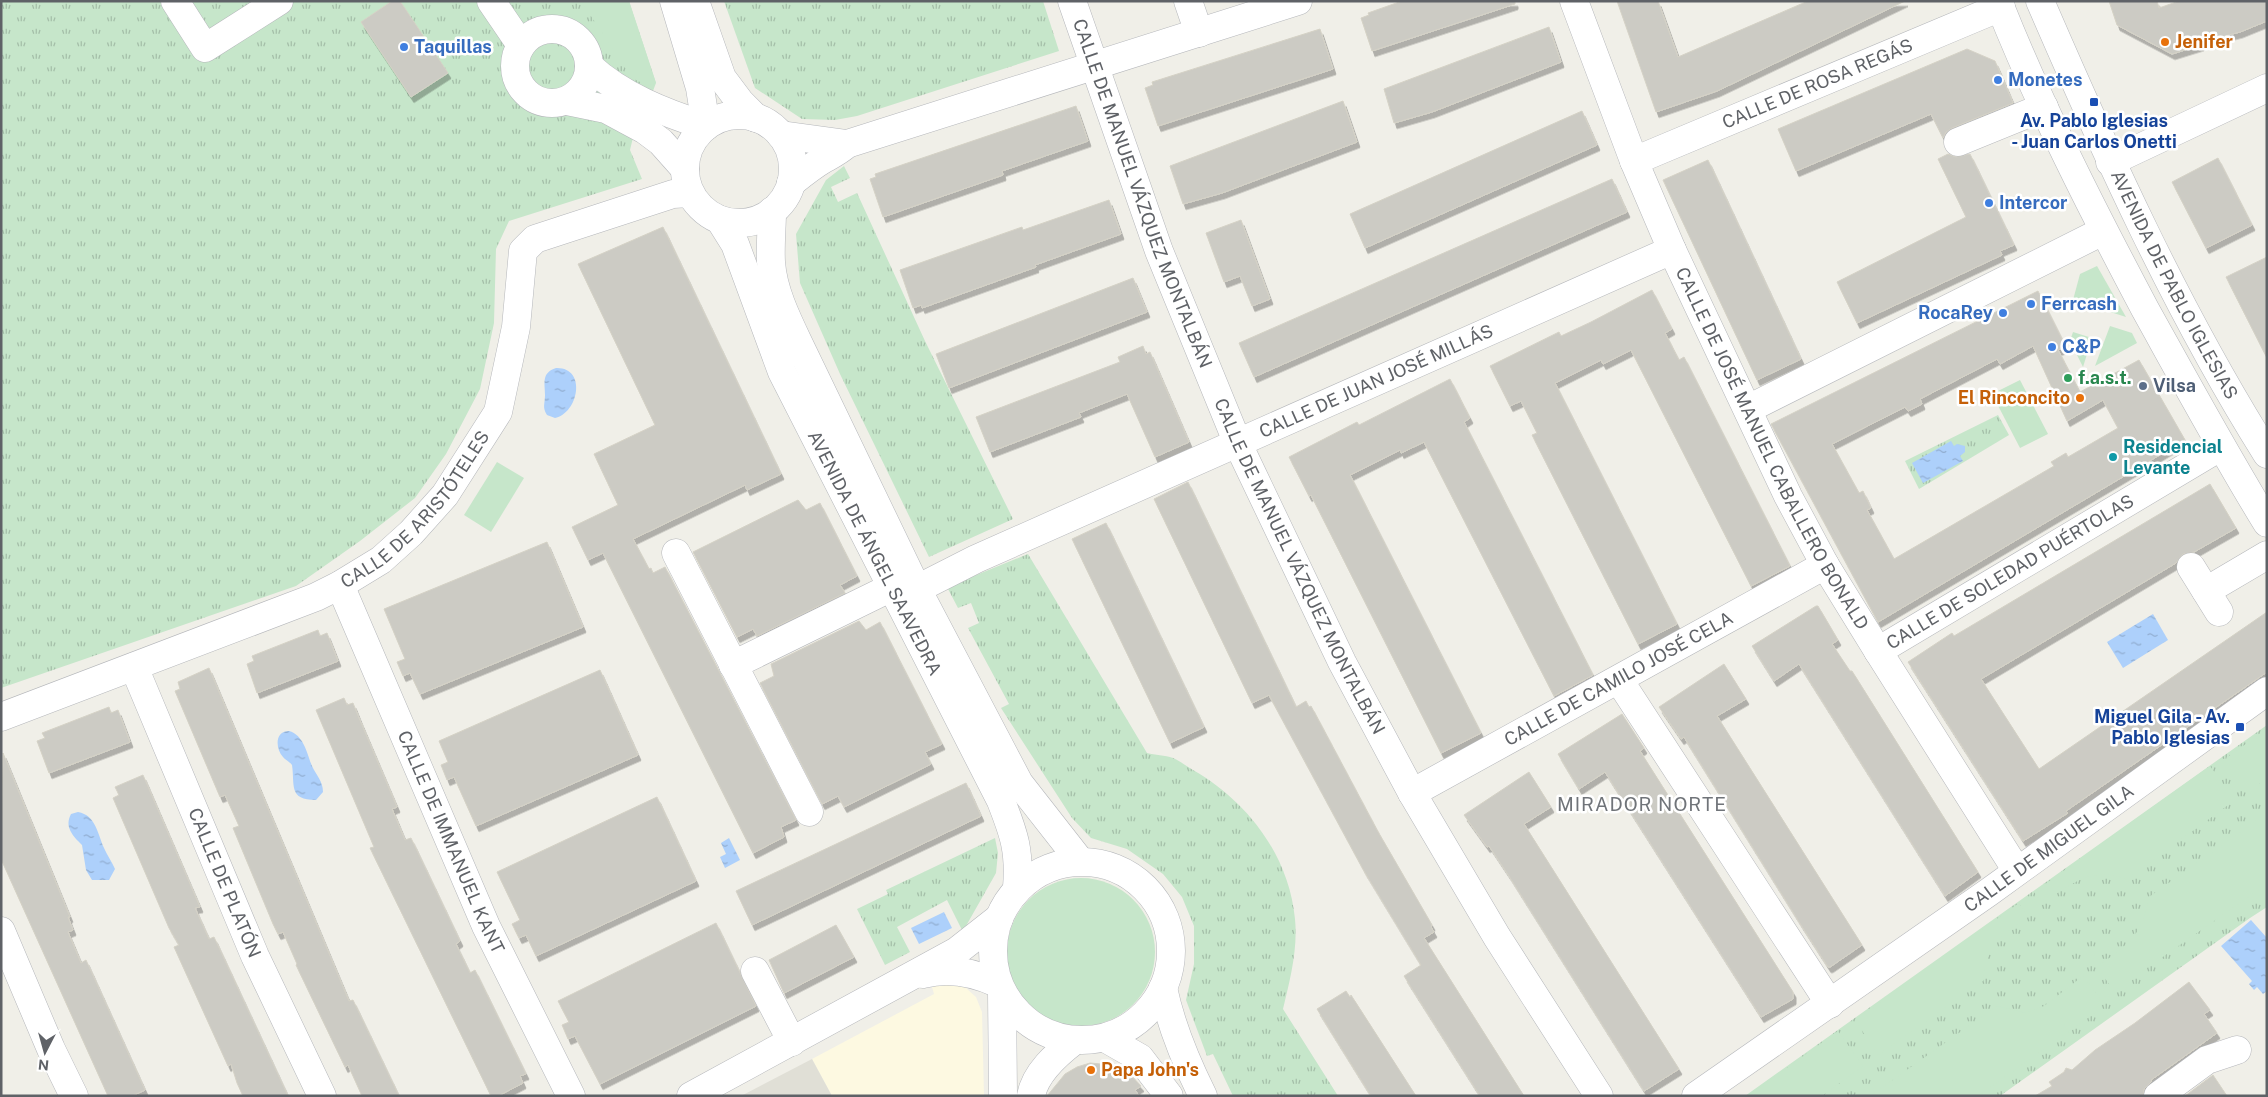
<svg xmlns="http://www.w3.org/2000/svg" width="2268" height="1097" viewBox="0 0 2268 1097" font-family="'Public Sans',sans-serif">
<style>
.commercial{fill:#fdf9e1}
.education{fill:#e0dfd6}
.grass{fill:url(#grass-tufts)}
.garden{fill:#c6e6ca}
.water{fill:url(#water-ripples)}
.building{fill:#cccbc4;stroke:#d5d2c6;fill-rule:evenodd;filter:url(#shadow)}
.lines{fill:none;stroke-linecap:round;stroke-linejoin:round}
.minor-casing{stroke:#b5b7bb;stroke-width:29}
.minor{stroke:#fff;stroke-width:28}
.food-dot{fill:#e8710a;stroke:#fff;stroke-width:2}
.shop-dot{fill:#3f7fe0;stroke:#fff;stroke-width:2}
.transit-dot{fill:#1a4fb4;stroke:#fff;stroke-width:2}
.leisure-dot{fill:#2e9e5b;stroke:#fff;stroke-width:2}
.service-dot{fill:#5c6f8a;stroke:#fff;stroke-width:2}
.culture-dot{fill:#0f9aa8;stroke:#fff;stroke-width:2}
.labels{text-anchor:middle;stroke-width:5;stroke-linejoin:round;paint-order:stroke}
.food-label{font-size:18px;font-weight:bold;fill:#c56008;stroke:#fff;text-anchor:start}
.shop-label{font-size:18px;font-weight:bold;fill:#366cbe;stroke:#fff;text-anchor:start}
.street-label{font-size:18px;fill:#5f6267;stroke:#fff}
.transit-label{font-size:18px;font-weight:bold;fill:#164399;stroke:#fff}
.leisure-label{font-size:18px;font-weight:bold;fill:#27864d;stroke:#fff;text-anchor:start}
.service-label{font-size:18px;font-weight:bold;fill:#4e5e75;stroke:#fff;text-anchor:start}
.culture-label{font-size:18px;font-weight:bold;fill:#0d838f;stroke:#fff;text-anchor:start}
.neighbourhood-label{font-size:19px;letter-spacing:1px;fill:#707479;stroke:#fff}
</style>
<defs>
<pattern id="grass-tufts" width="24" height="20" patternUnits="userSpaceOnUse" patternTransform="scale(1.25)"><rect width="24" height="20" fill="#c6e6ca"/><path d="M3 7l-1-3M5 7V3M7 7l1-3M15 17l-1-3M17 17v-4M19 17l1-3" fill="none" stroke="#a4bea8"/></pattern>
<pattern id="water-ripples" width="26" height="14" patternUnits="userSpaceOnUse" patternTransform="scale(1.25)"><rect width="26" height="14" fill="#add0fb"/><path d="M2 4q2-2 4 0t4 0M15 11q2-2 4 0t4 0" fill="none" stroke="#90accf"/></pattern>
<filter id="shadow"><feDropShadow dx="3" dy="5.5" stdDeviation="0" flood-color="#0004"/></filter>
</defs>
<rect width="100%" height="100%" fill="#f0efe8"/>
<path class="commercial" d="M952 982 966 988 976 997 982 1012 984 1096H832L812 1059 934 994 932 987Z"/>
<path class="education" d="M812 1059 832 1096H741Z"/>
<g class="grass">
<path d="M1 1H629L656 83 648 104 636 125 630 150 642 179 509 221 496 249 494 323 480 389 446 454 415 498 360 541 296 586 1 688Z"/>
<path d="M724 1H1043L1059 51 857 116 835 120 802 119 755 88Z"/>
<path d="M844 166 850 178 831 187 838 202 857 193 925 341 1013 519 929 557 840 374 800 283 796 234 826 180Z"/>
<path d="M1998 415 2009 435 1919 489 1905 461Z"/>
<path d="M1028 554 1147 753C1155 755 1165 755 1173 758 1180 761 1186 766 1193 770 1247 801 1289 855 1295 919 1298 949 1290 980 1283 1009L1338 1096H1233L1213 1054 1207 1056 1186 1000 1194 964V926L1182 897 1163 874 1127 849 1091 838 1072 818 1001 708 1009 704 968 628 979 623 971 603 958 608 947 587Z"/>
<path d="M2267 725V907L2250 918 2000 1096H1745Z"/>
<path d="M995 838 998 853 996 873 966 926 962 930 947 900 897 927 910 952 885 965 857 909 888 894 886 890Z"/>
</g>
<g class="garden">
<path d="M581 1H629L656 83 648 86 632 78Z"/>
<path d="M2097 266 2126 317 2073 300 2080 274Z"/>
<path d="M2110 326 2132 333 2137 343 2095 366Z"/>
<path d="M2073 332 2092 338 2083 367 2070 341Z"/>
<path d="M2020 380 2048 434 2020 448 1992 394Z"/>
<path d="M497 462 524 478 491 532 464 515Z"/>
<path d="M2267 729V779L2250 790 2226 758Z"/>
<path d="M2210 766 2235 800 2127 879C2088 866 2074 884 2042 903L2034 892Z"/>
<path d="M2267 813V884L2114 991 2097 967C2128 944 2142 937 2149 897Z"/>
<circle cx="1081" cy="952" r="74"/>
<path d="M2019 903 2028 917C1996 939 1989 941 1983 981L1878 1055 1855 1020Z"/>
<path d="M2083 976 2100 998 2095 1013 1978 1096H1870L1997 1006 2026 1013 2044 1006Z"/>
<path d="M1838 1031 1863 1066 1822 1096H1748Z"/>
</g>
<g class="water">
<path d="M556 368C587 367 579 413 555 418L547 415C542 407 545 404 545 395 545 383 541 373 556 368Z"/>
<path d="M1951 441 1954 446 1957 444 1965 446V452L1960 456 1963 461 1923 483 1912 463Z"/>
<path d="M2153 614 2168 640 2123 668 2107 642Z"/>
<path d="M289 731C304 735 307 754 312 766 316 775 323 781 323 792L316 800C288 800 295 785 292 765 289 761 285 760 283 757 275 748 275 731 289 731Z"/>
<path d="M78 812C96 815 98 835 104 848 107 855 112 862 115 869L109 880H92L86 870 82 845C73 836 64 827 71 814Z"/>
<path d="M729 838 740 860 725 868 720 857 726 854 721 843Z"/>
<path d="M944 912 952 928 919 944 911 928Z"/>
<path d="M2251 920 2267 938V991L2263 994 2257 987 2254 990 2249 984 2252 981 2221 946Z"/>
</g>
<g class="building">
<path d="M392 1H400L448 73 411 97 361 22Z"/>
<path d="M1402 1H1515V4L1372 51 1361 18 1369 15 1368 13Z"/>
<path d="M1617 1H1658L1678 57 1808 1H1905L1717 91 1656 112Z"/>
<path d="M2109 1H2157L2159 8 2179 1H2267V21L2240 32 2201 42V45L2172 54 2117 25Z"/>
<path d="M1549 27 1561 62 1432 112 1394 123 1384 89Z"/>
<path d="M1320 29 1333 69 1158 126 1145 88 1153 85 1152 82Z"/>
<path d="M1967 49 1995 61 2013 103 1952 128 1946 132 1943 138 1931 114 1796 171 1778 129Z"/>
<path d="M1343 101 1357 142 1222 193 1183 204 1170 166Z"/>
<path d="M1076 106 1088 141 1002 171 1003 175 883 217 870 179 876 177 875 174Z"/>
<path d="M1582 111 1597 145 1365 248 1350 214Z"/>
<path d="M1948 154 1956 157 1970 154 2014 245 2000 251 2002 255 1857 323 1837 282 1966 217 1938 159Z"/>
<path d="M2218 158 2252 225 2206 248 2172 182Z"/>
<path d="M1708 160 1801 359 1757 380 1663 180Z"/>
<path d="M1612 179 1627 212 1254 377 1239 343Z"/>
<path d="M1109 200 1121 234 1035 265 1036 267 922 308 921 305 913 308 900 270 1022 227 1023 230Z"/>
<path d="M1241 220 1270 299 1252 306 1240 276 1224 282 1206 233Z"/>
<path d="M663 227 781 474 747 490 745 485 633 539 649 569 651 568 653 573 665 567 796 820 781 827 784 837 753 853 603 553 588 560 572 527 618 505 594 454 655 425 578 264Z"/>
<path d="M2267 257V358L2226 277Z"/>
<path d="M1133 278 1147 312 949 388 936 354Z"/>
<path d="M1652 290 1672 329 1665 333 1679 360 1684 357 1790 566 1751 586 1631 350 1603 364 1601 360 1555 383 1677 624 1638 644 1532 435 1537 433 1521 401 1510 406 1490 366 1559 332 1561 336 1591 322Z"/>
<path d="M2038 291 2066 347 2058 350 2080 392 2139 360 2185 440 1878 622 1771 424ZM2033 346 2067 421 2103 400 2118 428 2068 457 2066 453 2051 462 2054 466 1894 559 1867 510 1871 508 1863 491 1859 493 1832 444 1905 407 1908 411 1922 404 1920 399 1997 359 2000 364Z"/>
<path d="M1143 346 1146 354 1150 352 1189 442 1155 457 1127 394 1079 413 1081 417 990 452 976 417 1120 362 1118 357Z"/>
<path d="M1450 379 1470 418 1464 422 1593 675 1554 696 1424 442 1401 453 1400 450 1350 475 1481 733 1441 753 1311 495 1309 496 1289 457 1357 422 1359 425Z"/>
<path d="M1188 482 1296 707 1306 701 1309 707 1311 706 1377 830 1432 925 1431 927 1434 932 1424 938 1524 1096H1480L1404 976 1421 965 1364 871 1269 695 1252 703 1154 499Z"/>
<path d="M2210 484 2236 528 2194 552 2183 554 2176 563 1981 679 2039 769 2267 612V672L2066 811 2068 813 2023 841 1908 662 1952 633 1954 636Z"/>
<path d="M798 500 806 510 820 503 857 576 840 585 845 593 757 636 753 629 737 637 693 552Z"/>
<path d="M1106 523 1204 727 1170 743 1072 539Z"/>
<path d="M547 542 583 627 420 694 410 673 403 676 397 662 405 659 384 609Z"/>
<path d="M1816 606H1818L1838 640 1832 644 1850 671H1852L1978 872 1945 896 1799 664 1774 681 1752 646Z"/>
<path d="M859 621 866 630 880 622 942 744 925 752 931 764 844 807 838 796 822 804 760 683 774 676 771 664Z"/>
<path d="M318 630 320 636 327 633 338 661 257 693 247 664 254 661 252 656Z"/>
<path d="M1724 664 1746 699 1717 716 1862 945 1830 967H1828L1801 925 1684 737 1681 739 1659 707Z"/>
<path d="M209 668 349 1001 353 1000 399 1096H362L348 1065 345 1067 296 965 297 964 283 932 278 934 273 924 233 828 239 826 225 795 220 797 175 691 180 689 178 682Z"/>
<path d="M600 670 638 755 476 826 454 777 447 780 441 765 448 762 439 741Z"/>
<path d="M344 698 347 705 353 703 359 718 397 807 392 809 405 840 411 838 460 941 456 944 470 973 475 970 526 1074 520 1076 523 1083 498 1096H491L370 848 374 847 316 710Z"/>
<path d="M109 707 111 713 118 710 130 742 49 773 37 741 45 738 42 733Z"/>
<path d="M1622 714 1644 748 1640 751 1793 992V999L1761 1017 1605 772 1579 789 1558 754Z"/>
<path d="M3 753 70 917H68L73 930 68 932 81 963 86 960 145 1090 132 1096H108L1 859Z"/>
<path d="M1529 772 1551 807 1524 824 1679 1069 1644 1091 1509 876 1489 846 1487 847 1464 815Z"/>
<path d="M143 775 200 907 195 908 209 939 214 937 288 1096H243L237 1083 231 1064 228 1066 174 947 179 945 169 928 113 798 119 795 115 787Z"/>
<path d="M966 783 981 816 752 925 736 891Z"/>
<path d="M657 797 696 881 536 956 526 935 519 938 512 924 520 920 497 872Z"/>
<path d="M716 923 756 1006 600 1084 575 1036 568 1039 562 1025 569 1022 558 1001Z"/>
<path d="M836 925 854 957 784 993 769 960Z"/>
<path d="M2189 982 2210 1010 2204 1014 2217 1033 2151 1080 2152 1081 2144 1089 2143 1096H2035L2052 1086 2049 1082 2064 1072 2066 1068 2072 1070 2095 1050 2135 1023Z"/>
<path d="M1346 991 1350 997 1351 995 1416 1096H1371L1317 1009Z"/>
<path d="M1090 1063 1113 1065 1129 1073 1141 1086 1135 1090 1139 1096H1047L1065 1074 1077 1067Z"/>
<path d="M2213 1075 2227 1096H2185Z"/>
</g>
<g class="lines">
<g class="minor-casing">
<g id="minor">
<path d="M175 1 205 48 279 1"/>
<path d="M491 1 521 45"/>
<path d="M674 1 700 88 706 126"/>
<path d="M695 1 722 78 740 102 756 118"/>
<path id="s1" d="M1072 1 1159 251 1238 444 1342 662 1412 793 1497 937 1599 1096"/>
<path d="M1188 1 1199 33"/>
<path id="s2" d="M1574 1 1634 161 1672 250 1788 496 1825 565 1878 651 2017 871"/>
<path d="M1998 1C2040 107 2092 209 2145 309 2185 381 2224 453 2267 523"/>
<path id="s3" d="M2040 1C2107 156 2177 311 2267 454"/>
<circle cx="552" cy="66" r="37"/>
<path d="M589 66C621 96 665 113 706 126"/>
<path d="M567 101 606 109 645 130 661 142 685 169"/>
<circle cx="739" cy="169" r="54"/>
<path d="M781 135 847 144"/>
<path d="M1958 142 2044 107"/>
<path id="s4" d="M1634 161 2001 7"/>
<path d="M2110 162 2267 88"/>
<path d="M791 183C801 175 812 166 824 159 833 154 839 151 847 144L1298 1"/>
<path d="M772 211C772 228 770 245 771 262 773 290 786 317 798 342L917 589 1019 783 1080 861"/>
<path id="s5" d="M720 220 735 244 782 372 1001 801C1014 834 1020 851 1017 888"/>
<path d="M1748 409 2103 231"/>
<path d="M676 553 809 812"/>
<path d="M2191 567 2219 612"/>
<path id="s6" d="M340 585 486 926 571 1096"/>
<path id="s7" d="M917 589 976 559 1672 250"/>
<path d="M2206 591 2267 555"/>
<path id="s8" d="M1878 651 2220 447"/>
<path d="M733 665 892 587"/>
<path id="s9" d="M134 667 255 956 322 1096"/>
<path d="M1619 680 1830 1004"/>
<path id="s10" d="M1 717 316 597 340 585 381 560 411 533 445 495 498 412 516 327 523 251 535 239 673 194 690 193"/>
<path id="s11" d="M1412 793 1825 565"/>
<circle cx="1082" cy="951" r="89"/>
<path d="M1 931 51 1049 74 1096"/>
<path d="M755 971 792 1042"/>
<path d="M923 974C949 967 973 972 997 983"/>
<path d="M1163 988C1171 1026 1186 1062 1203 1096"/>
<path d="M1002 992 1003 1096"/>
<path d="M1105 1038 1140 1058 1169 1096"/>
<path d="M691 1096 957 951 999 918"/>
<path d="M1031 1096C1035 1073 1057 1054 1074 1041"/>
<path id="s12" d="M1696 1096 1989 892 2267 691"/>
<path d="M2158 1096 2207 1060 2237 1050"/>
</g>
</g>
<use href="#minor" class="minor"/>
</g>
<g class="food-dot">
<circle cx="2165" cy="42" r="5"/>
<circle cx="2080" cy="398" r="5"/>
<circle cx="1091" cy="1070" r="5"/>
</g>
<g class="shop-dot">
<circle cx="404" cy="47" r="5"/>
<circle cx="1998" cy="80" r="5"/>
<circle cx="1989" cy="203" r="5"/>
<circle cx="2031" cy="304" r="5"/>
<circle cx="2003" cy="313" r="5"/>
<circle cx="2052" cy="347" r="5"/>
</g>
<g class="transit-dot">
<rect x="2089" y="97" width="10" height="10" rx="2.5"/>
<rect x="2235" y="722" width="10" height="10" rx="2.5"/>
</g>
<circle class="leisure-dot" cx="2068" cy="378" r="5"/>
<circle class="service-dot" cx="2143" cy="386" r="5"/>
<circle class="culture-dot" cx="2113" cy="457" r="5"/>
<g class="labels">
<g class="food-label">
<text x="2175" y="48">Jenifer</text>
<text x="2070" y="404" text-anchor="end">El Rinconcito</text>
<text x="1101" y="1076">Papa John's</text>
</g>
<g class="shop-label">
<text x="414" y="53">Taquillas</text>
<text x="2008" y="86">Monetes</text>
<text x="1999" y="209">Intercor</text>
<text x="2041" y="310">Ferrcash</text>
<text x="1993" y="319" text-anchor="end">RocaRey</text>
<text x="2062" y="353">C&amp;P</text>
</g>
<g class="street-label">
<text dy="6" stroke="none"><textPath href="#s4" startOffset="199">CALLE DE ROSA REGÁS</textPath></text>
<text dy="6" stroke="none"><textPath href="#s1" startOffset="205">CALLE DE MANUEL VÁZQUEZ MONTALBÁN</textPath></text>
<text dy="6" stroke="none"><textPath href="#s3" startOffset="314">AVENIDA DE PABLO IGLESIAS</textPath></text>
<text dy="6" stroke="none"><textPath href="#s7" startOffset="504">CALLE DE JUAN JOSÉ MILLÁS</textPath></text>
<text dy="6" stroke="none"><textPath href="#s2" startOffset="490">CALLE DE JOSÉ MANUEL CABALLERO BONALD</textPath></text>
<text dy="6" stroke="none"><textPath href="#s10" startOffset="472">CALLE DE ARISTÓTELES</textPath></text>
<text dy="6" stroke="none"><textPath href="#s5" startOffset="368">AVENIDA DE ÁNGEL SAAVEDRA</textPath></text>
<text dy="6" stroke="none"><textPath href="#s1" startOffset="610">CALLE DE MANUEL VÁZQUEZ MONTALBÁN</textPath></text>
<text dy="6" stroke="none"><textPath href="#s8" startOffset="154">CALLE DE SOLEDAD PUÉRTOLAS</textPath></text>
<text dy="6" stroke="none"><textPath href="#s11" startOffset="236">CALLE DE CAMILO JOSÉ CELA</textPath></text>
<text dy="6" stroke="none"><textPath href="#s6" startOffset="280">CALLE DE IMMANUEL KANT</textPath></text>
<text dy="6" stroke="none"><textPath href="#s12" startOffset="431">CALLE DE MIGUEL GILA</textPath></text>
<text dy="6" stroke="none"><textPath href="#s9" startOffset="234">CALLE DE PLATÓN</textPath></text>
</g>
<g class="transit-label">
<text x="2094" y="127">Av. Pablo Iglesias<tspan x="2094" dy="21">- Juan Carlos Onetti</tspan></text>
<text x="2230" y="723" text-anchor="end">Miguel Gila - Av.<tspan x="2230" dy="21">Pablo Iglesias</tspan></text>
</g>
<g class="leisure-label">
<text x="2078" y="384">f.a.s.t.</text>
</g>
<g class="service-label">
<text x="2153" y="392">Vilsa</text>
</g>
<g class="culture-label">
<text x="2123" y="453">Residencial<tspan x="2123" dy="21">Levante</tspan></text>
</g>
<g class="neighbourhood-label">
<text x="1642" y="811">MIRADOR NORTE</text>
</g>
</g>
<rect width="2268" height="1097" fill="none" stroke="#5f6267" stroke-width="5"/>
<g transform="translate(45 1052) rotate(186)" stroke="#ffffff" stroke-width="4" paint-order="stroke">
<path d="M0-4L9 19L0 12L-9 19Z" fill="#5f6267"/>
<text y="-8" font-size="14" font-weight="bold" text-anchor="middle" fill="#5f6267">N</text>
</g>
</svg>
